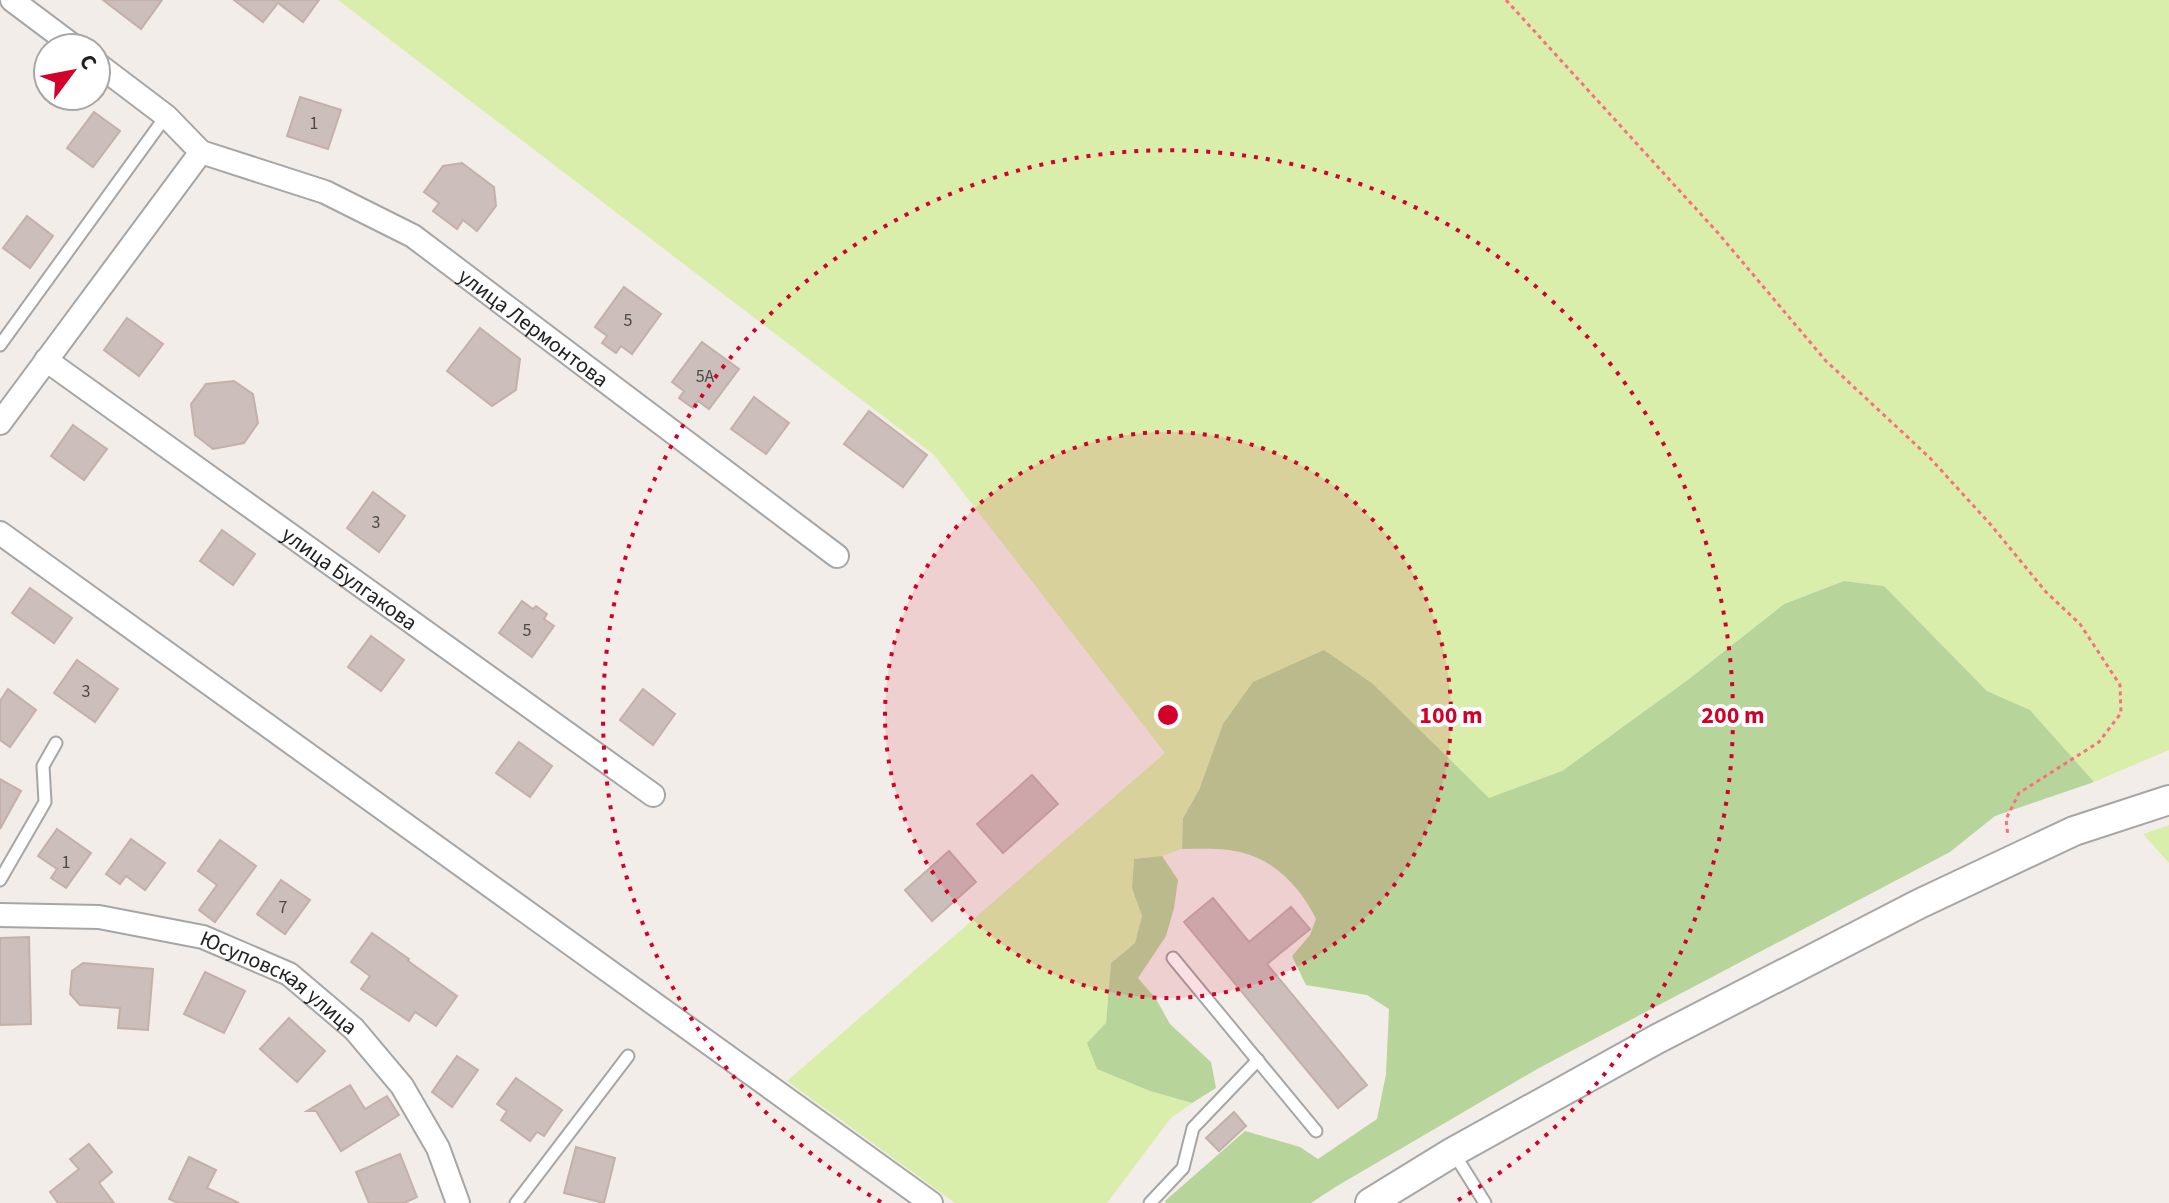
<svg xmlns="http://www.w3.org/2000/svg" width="2169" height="1203" viewBox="0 0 2169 1203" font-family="'Source Sans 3',sans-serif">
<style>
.grass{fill:#daeeac}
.forest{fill:#b7d49b}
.building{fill:#cbbebb;stroke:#c5b0a9;stroke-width:2}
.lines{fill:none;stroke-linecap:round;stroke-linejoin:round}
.service-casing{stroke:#a6a6a6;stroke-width:15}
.minor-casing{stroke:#a6a6a6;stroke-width:26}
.tertiary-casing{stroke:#a6a6a6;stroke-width:32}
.path{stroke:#ff6c7a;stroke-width:3;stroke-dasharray:4 4;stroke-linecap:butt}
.service{stroke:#fff;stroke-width:11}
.minor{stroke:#fff;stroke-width:22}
.tertiary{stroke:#fff;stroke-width:28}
.ring{fill:none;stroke:#d3002a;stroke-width:4;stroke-dasharray:4 8}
.labels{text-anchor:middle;stroke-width:8;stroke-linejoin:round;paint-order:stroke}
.number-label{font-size:18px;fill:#4c4948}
.street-label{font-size:22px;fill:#222;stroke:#fff}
.centre{fill:#d3002a;stroke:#fff;stroke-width:4}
.ring-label{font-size:24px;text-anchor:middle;font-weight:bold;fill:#d3002a;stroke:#fff;stroke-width:8;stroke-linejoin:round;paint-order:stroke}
</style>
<rect width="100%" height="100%" fill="#f2ede8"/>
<g class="grass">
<path d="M338 0H2169V750L2094 782 2030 710 1987 691 1884 586 1844 581 1784 604 1689 679 1562 771 1488 799 1373 684 1223 724 1199 790 1183 818 1182 849 1162 856 1134 859 1132 888 1142 916 1135 943 1111 963 1106 1023 1150 1091 1192 1103 1170 1119 1107 1203H955L787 1081 1165 753 934 455Z"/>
<path d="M2169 825V863L2143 834Z"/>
</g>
<g class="forest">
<path d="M1844 581 1884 586 1987 691 2030 710 2094 782 1995 816 1950 852 1539 1068 1337 1186 1311 1203H1166L1165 1201 1245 1131 1300 1147 1318 1159 1377 1119 1386 1074 1389 1009 1367 995 1306 985 1292 956 1310 935 1316 919C1303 892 1280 865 1250 855 1228 847 1204 849 1182 849L1183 818 1199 790 1223 724 1253 682 1324 650 1373 684 1489 798 1562 771 1689 679 1784 604Z"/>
<path d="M1162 856 1178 880 1174 908 1166 936 1138 978 1156 999 1170 1024 1211 1062 1216 1088 1192 1103 1150 1091 1097 1069 1087 1043 1106 1023 1111 963 1135 943 1142 916 1132 888 1134 859Z"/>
</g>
<g class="building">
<path d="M103 0H162L141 29Z"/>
<path d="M234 0H319L303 22 278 3 263 22Z"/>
<path d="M300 97 341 110 328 149 287 136Z"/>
<path d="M94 112 120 131 93 167 67 148Z"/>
<path d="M462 163 494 187 496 206 477 231 463 220 457 229 433 211 439 203 424 192 443 166Z"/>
<path d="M27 216 53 236 30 268 3 248Z"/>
<path d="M624 287 661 314 632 354 621 346 616 353 602 343 607 336 595 327Z"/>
<path d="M127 318 163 344 139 376 104 350Z"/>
<path d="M480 328 520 359 516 390 492 406 447 371Z"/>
<path d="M702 342 739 369 709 409 698 401 693 408 679 398 684 391 672 382Z"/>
<path d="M234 381 253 394 258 423 244 443 213 449 195 435 191 404 206 384Z"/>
<path d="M754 397 789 423 766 454 731 429Z"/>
<path d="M869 411 927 455 903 487 844 444Z"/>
<path d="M73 425 107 449 84 480 51 456Z"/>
<path d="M373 492 405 516 379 552 347 528Z"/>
<path d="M222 530 255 554 233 585 200 561Z"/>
<path d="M30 588 72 618 54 643 12 613Z"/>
<path d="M522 601 533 609 536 606 547 614 544 619 554 626 532 657 499 633Z"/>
<path d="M371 636 404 660 381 691 348 667Z"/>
<path d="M77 660 118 689 95 722 54 693Z"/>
<path d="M8 689 36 710 10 747 0 740V701Z"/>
<path d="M643 689 675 714 653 745 620 720Z"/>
<path d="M519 742 552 766 530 797 496 773Z"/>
<path d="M1032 775 1058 804 1003 853 977 824Z"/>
<path d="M0 779 21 791 0 829Z"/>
<path d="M57 829 91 853 66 888 51 878 57 869 38 856Z"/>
<path d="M131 839 165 863 145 890 126 876 120 884 106 874Z"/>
<path d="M220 840 256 866 215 922 199 910 217 885 198 871Z"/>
<path d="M949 851 976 882 932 921 905 890Z"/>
<path d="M281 880 310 900 285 934 257 914Z"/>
<path d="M1213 898 1249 942 1291 907 1310 929 1267 964 1367 1085 1338 1108 1184 922Z"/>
<path d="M372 933 409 959 408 961 457 996 436 1026 415 1012 409 1021 361 989 370 976 351 962Z"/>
<path d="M29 937 31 1024 0 1025V938Z"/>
<path d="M83 963 153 969 148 1030 118 1028 120 1008 80 1005 70 994 72 971Z"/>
<path d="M205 972 245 991 224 1033 184 1014Z"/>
<path d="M289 1018 325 1051 297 1082 260 1049Z"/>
<path d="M457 1056 478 1070 452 1107 432 1092Z"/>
<path d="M516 1078 562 1110 544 1136 537 1132 530 1141 501 1120 507 1111 497 1104Z"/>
<path d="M350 1085 365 1109 387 1096 399 1115 341 1151 316 1111H307Z"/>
<path d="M1234 1112 1246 1126 1219 1151 1206 1138Z"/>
<path d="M89 1144 112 1172 99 1183 114 1203H58L50 1192 79 1169 70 1159Z"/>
<path d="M576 1147 615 1158 604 1203 564 1193Z"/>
<path d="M400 1154 417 1197 404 1203H369L356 1172Z"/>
<path d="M189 1157 216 1170 207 1188 239 1203H178L169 1199Z"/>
</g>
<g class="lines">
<g class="service-casing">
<g id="service">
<path d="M0 345 166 116"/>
<path d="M0 880 45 802 43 766 56 743"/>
<path d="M1173 958 1316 1131"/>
<path d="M1453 1152 1485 1203"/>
<path d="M516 1203 628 1056"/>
<path d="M1150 1203 1183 1168 1193 1128 1258 1060"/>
</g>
</g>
<g class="minor-casing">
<g id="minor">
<path d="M12 0 76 48"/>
<path id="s1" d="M96 63 166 116 201 152 325 192 413 236 837 556"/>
<path id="s2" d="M46 360 653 795"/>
<path d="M0 423 201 152"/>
<path d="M0 533 931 1203"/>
<path id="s3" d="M0 915 99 917 203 937 289 974 354 1029 402 1086 438 1148 458 1203"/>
</g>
</g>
<g class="tertiary-casing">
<path id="tertiary" d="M1370 1203 1453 1152 1657 1039 1919 904 2074 831 2169 800"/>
</g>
<path class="path" d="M1506 0 1718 233 1826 361 1930 458 1991 525 2046 592 2080 624 2120 685 2121 713 2099 742 2019 793 2006 819 2008 837"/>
<use href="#service" class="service"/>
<use href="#minor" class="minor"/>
<use href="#tertiary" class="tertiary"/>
</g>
<circle cx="1168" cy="715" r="283" fill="#d3002a" fill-opacity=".12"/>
<g class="ring">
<circle cx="1168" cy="715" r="283"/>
<path d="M881 1202A565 565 0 1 1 1455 1202"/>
</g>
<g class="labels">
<g class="number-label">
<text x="314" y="129">1</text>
<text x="628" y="326">5</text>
<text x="705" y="382">5А</text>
<text x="376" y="528">3</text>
<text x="527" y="636">5</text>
<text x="86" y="697">3</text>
<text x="66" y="868">1</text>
<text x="283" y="913">7</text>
</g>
<g class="street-label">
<text dy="8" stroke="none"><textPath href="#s1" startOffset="518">улица Лермонтова</textPath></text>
<text dy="8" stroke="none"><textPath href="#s2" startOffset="374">улица Булгакова</textPath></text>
<text dy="8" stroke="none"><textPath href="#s3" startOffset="294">Юсуповская улица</textPath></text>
</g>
</g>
<circle cx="1168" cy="715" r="12" class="centre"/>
<g class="ring-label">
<text x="1451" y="723">100 m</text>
<text x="1733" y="723">200 m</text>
</g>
<g transform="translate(72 72) rotate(58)"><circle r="38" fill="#ffffff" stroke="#a7a7a7" stroke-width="2"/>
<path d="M0-6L14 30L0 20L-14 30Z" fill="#d3002a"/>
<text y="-12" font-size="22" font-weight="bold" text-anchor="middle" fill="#222222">С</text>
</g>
</svg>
